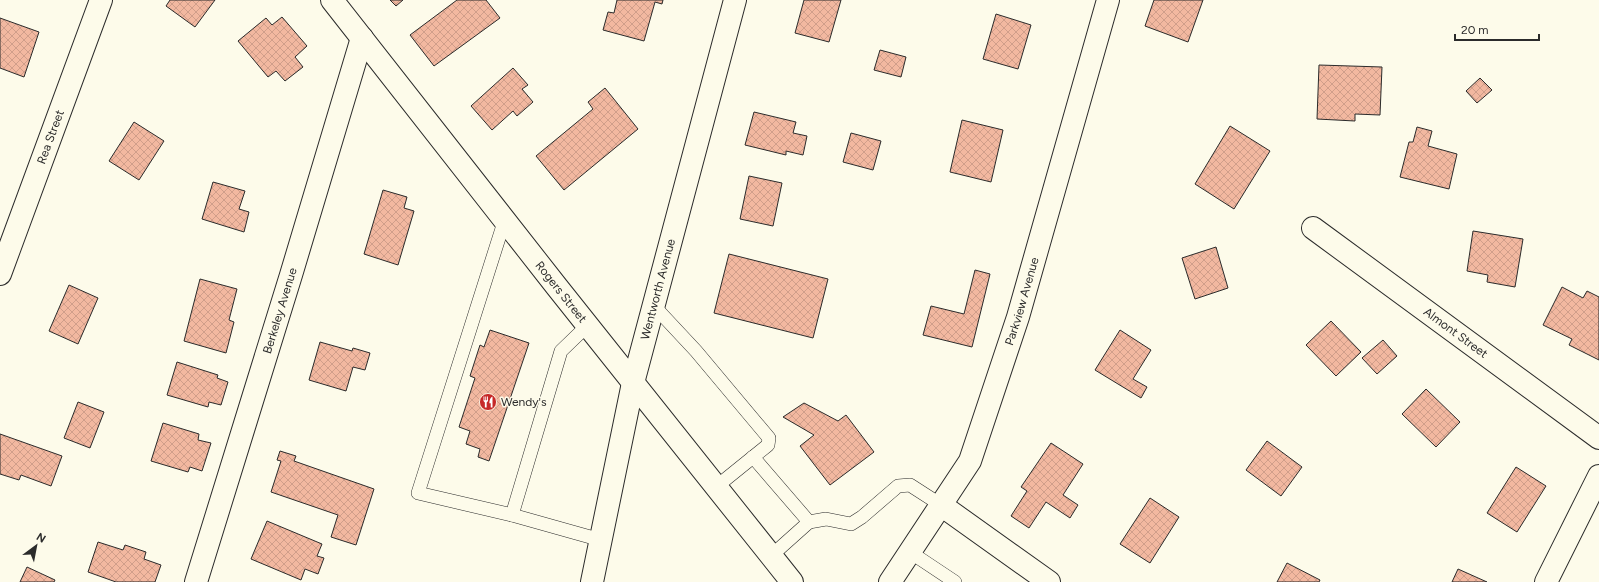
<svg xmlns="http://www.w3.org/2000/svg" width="1599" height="582" viewBox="0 0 1599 582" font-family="Figtree,sans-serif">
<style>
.building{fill:url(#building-cross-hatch);stroke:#2b2b2b}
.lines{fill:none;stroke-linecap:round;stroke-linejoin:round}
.lane-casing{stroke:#2b2b2b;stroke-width:14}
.street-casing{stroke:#2b2b2b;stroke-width:24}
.secondary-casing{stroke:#2b2b2b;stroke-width:24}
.lane{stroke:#fdfbea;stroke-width:13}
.street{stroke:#fdfbea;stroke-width:22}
.secondary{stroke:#fdfbea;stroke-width:22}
.labels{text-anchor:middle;stroke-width:3;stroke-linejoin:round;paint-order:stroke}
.street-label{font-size:12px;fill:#2b2b2b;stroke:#fdfbea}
.poi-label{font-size:12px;fill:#2b2b2b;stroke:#fdfbea;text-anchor:start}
</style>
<defs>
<pattern id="building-cross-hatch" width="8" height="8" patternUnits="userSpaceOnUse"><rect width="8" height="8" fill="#f2b8a0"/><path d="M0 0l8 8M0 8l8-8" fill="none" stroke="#d09e8a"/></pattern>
</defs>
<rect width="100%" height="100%" fill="#fdfbea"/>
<g class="building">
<path d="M170 0H215L195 27 166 6Z"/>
<path d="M390 0H403L396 6Z"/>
<path d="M457 0H486L500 18 434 66 410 35Z"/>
<path d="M617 0H663L662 4 655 2 644 41 603 30 608 12 614 13Z"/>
<path d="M804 0H841L829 42 795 33Z"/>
<path d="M1154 0H1203L1188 42 1145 26Z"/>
<path d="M996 14 1031 25 1018 69 983 59Z"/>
<path d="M282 17 307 46 295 57 303 67 285 81 276 71 268 77 238 41 266 18 272 25Z"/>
<path d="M0 18 39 32 24 77 0 68Z"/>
<path d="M880 50 906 57 901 77 874 70Z"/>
<path d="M1319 65 1382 67 1380 115 1355 114V121L1317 119Z"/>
<path d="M513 68 528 85 522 89 533 102 517 116 513 111 492 130 471 106Z"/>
<path d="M1480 78 1492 90 1477 103 1466 91Z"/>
<path d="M605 88 638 129 564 190 536 156 593 109 588 102Z"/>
<path d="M754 112 796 122 793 133 807 136 803 155 786 151V155L745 145Z"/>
<path d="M962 120 1003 130 991 182 950 172Z"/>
<path d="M134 122 164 141 139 180 109 161Z"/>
<path d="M1230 126 1270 151 1234 209 1195 184Z"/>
<path d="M1417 127 1432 131 1428 146 1457 154 1449 189 1400 177 1409 142H1413Z"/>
<path d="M851 133 881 141 873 170 843 162Z"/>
<path d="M749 176 782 183 773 226 740 219Z"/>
<path d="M213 182 245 191 239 209 249 212 244 232 202 219Z"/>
<path d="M383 190 407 197 404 208 414 211 398 265 364 254Z"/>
<path d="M1473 231 1523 239 1515 287 1487 282 1488 275 1467 271Z"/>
<path d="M1216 247 1228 288 1195 299 1182 258Z"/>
<path d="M729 254 828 279 813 338 714 313Z"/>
<path d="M975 270 990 274 972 347 923 335 931 306 964 314Z"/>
<path d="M200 279 237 289 229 320 234 322 226 353 184 341Z"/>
<path d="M69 285 98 298 78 344 49 331Z"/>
<path d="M1562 287 1583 298 1587 291 1599 297V360L1569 345 1572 339 1543 325Z"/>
<path d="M1331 321 1361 352 1336 376 1306 345Z"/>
<path d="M490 330 529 343 489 461 478 457 480 449 466 444 470 431 459 427 475 378 470 376 480 345 484 347Z"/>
<path d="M1120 330 1151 350 1133 379 1147 387 1141 398 1095 370Z"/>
<path d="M1383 340 1397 356 1377 374 1362 358Z"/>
<path d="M320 342 352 351 353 348 370 353 365 370 353 367 346 391 309 380Z"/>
<path d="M177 362 218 375 217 378 228 382 221 405 209 402 208 407 167 395Z"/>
<path d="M1426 389 1460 422 1436 447 1402 414Z"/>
<path d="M78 402 104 412 90 448 64 438Z"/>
<path d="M804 403 838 421 846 415 874 452 830 485 800 446 814 435 783 417Z"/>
<path d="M163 423 199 434 198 440 211 443 202 471 190 467 188 472 151 461Z"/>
<path d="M0 434 62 456 51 486 21 475 19 480 0 474Z"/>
<path d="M1267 441 1302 467 1281 496 1246 470Z"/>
<path d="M1051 443 1083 464 1063 495 1078 505 1070 518 1046 502 1029 528 1011 516 1027 491 1021 487Z"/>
<path d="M280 451 296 456 294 461 374 489 356 545 331 537 338 515 271 492 281 461 277 460Z"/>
<path d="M1516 467 1546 486 1517 532 1487 513Z"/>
<path d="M1150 498 1179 517 1150 563 1120 544Z"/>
<path d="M267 521 322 544 317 556 324 558 318 574 305 569 301 580 251 559Z"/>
<path d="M98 542 123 550 125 545 146 552 144 559 161 565 155 582H116L88 572Z"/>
<path d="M1287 563 1320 580 1319 582H1277Z"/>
<path d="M27 567 55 580 54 582H20Z"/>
<path d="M1458 569 1487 582H1452Z"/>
</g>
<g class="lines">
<g class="lane-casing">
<g id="lane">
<path d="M505 219 418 493 512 515 601 540"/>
<path d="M654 306 696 351 769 438 768 445 716 487"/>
<path d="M753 457 809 522 771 556"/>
<path d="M512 515 561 351 588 325"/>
<path d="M809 522 826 519 851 524 862 517 898 486 910 485 941 505"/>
<path d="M910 552 955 582"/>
</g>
</g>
<g class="street-casing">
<g id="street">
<path id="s1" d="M1313 228 1599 438"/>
<path id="s2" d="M0 274 101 0"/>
<path d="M941 505 1049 582"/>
<path id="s3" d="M196 582 291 275 362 38"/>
<path d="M592 582 633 383"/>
<path id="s4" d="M890 582 970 461 1018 317 1108 0"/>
<path d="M1546 582 1599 476"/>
</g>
</g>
<g class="secondary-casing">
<g id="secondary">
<path id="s5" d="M332 0 557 287 792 582"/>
<path id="s6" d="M633 383 735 0"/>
</g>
</g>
<use href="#lane" class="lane"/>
<use href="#street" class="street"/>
<use href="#secondary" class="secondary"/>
</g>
<defs>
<g id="restaurant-disc" transform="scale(0.9)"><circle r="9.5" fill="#c62828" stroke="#fdfbea"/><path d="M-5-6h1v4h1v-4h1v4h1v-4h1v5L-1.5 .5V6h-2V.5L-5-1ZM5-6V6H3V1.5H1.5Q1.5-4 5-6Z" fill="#fff"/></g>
</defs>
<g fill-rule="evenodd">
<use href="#restaurant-disc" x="488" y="402"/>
</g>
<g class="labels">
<g class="street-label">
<text dy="4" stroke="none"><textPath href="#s2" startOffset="146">Rea Street</textPath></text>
<text dy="4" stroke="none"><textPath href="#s6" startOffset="97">Wentworth Avenue</textPath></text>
<text dy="4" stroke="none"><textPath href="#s5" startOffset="371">Rogers Street</textPath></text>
<text dy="4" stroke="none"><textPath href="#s4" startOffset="313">Parkview Avenue</textPath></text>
<text dy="4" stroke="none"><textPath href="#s3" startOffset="284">Berkeley Avenue</textPath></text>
<text dy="4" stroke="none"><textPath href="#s1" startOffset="177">Almont Street</textPath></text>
</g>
<g class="poi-label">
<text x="501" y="406">Wendy's</text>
</g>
</g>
<g transform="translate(36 546) rotate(32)" stroke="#fdfbea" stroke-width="3" paint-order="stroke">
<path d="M0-3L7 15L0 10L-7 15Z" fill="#2b2b2b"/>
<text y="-6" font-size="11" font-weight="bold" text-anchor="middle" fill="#2b2b2b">N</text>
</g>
<path d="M1455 34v6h84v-6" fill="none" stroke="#2b2b2b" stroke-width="2"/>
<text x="1461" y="34" font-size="12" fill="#2b2b2b" stroke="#fdfbea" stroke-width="3" paint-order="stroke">20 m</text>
</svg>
